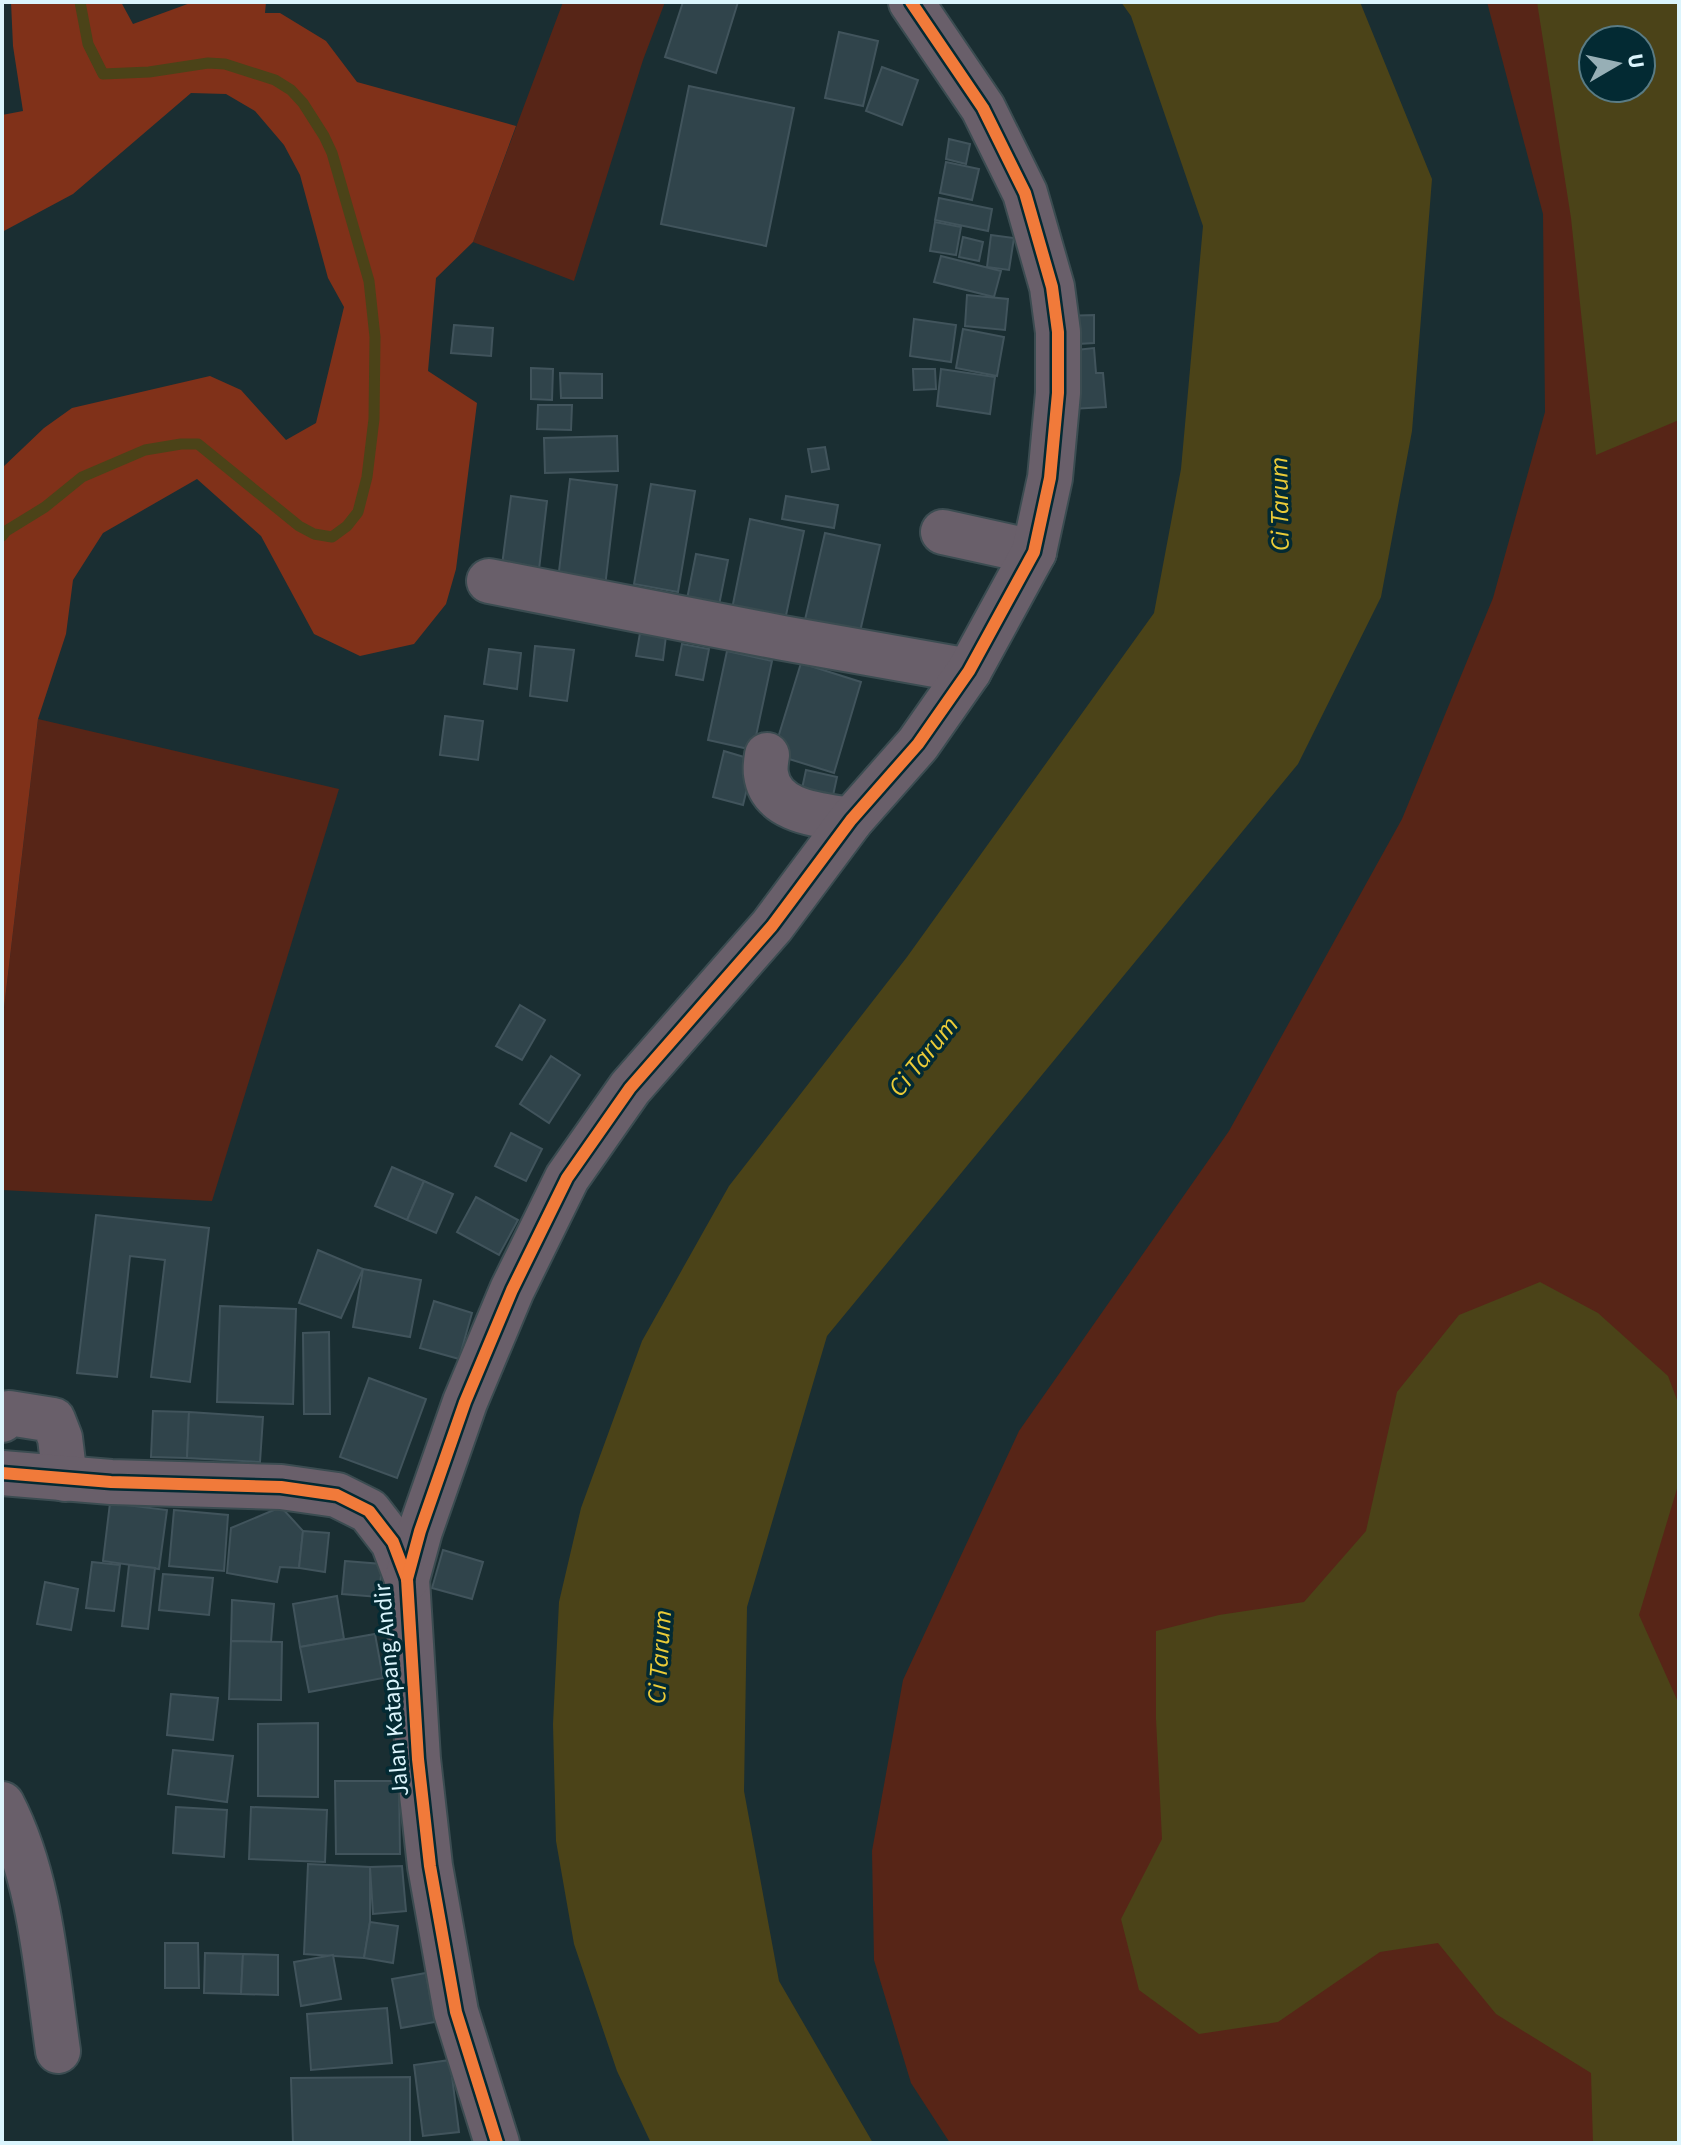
<svg xmlns="http://www.w3.org/2000/svg" width="1681" height="2145" viewBox="0 0 1681 2145" font-family="'Source Sans 3',sans-serif">
<style>
.green{fill:#572517;fill-rule:evenodd}
.forest{fill:#803119}
.water{fill:#4b4318;fill-rule:evenodd}
.lines{fill:none;stroke-linecap:round;stroke-linejoin:round}
.stream{stroke:#4b4318;stroke-width:11}
.building{fill:#30444b;stroke:#41545c;stroke-width:2}
.minor-casing{stroke:#3b4c51;stroke-width:48}
.minor{stroke:#695f6a;stroke-width:44}
.cycleway-casing{stroke:#032a33;stroke-width:17}
.cycleway{stroke:#f17a3a;stroke-width:12}
.labels{text-anchor:middle;stroke-width:7;stroke-linejoin:round;paint-order:stroke}
.street-label{font-size:24px;fill:#dbf5fd;stroke:#032a33}
.water-label{font-size:26px;font-style:italic;fill:#eacb38;stroke:#032a33}
</style>
<rect width="100%" height="100%" fill="#1a2e32"/>
<g class="green">
<path d="M563 2H665L643 60 574 281 473 242Z"/>
<path d="M1487 2H1679V2143H950L911 2083 874 1960 872 1851 903 1680 1019 1431 1229 1131 1402 819 1493 598 1545 412 1543 214ZM1593 40H1641V88H1593Z"/>
<path d="M38 719 339 789 212 1201 2 1190V1025Z"/>
</g>
<path class="forest" d="M11 2H121L133 24 193 2H266L265 13H280L326 41 357 82 516 126 473 242 436 278 428 371 477 403 456 569 446 604 414 644 360 656 314 634 261 536 197 479 103 533 73 580 66 634 38 719 2 1025V468L44 428 72 408 210 376 241 390 286 440 316 423 344 307 328 278 300 175 284 145 255 111 226 94 191 93 73 194 2 232V115L23 111 13 46Z"/>
<g class="water">
<path d="M1121 2H1360L1432 179 1412 431 1381 597 1298 764 827 1336 747 1607 744 1791 779 1981 873 2143H651L617 2071 574 1944 556 1841 553 1724 559 1602 581 1508 642 1341 729 1186 907 957 1154 613 1181 469 1203 226 1131 16Z"/>
<path d="M1537 2H1679V420L1596 455 1571 218ZM1593 40H1641V88H1593Z"/>
<path d="M1540 1282 1598 1313 1668 1376 1679 1405V1482L1639 1615 1679 1704V2143H1593L1591 2073 1496 2014 1438 1943 1380 1952 1278 2022 1199 2034 1139 1990 1121 1919 1162 1839 1156 1719V1631L1219 1615 1304 1602 1366 1531 1397 1392 1459 1315Z"/>
</g>
<g class="lines">
<path class="stream" d="M2 536 6 531 45 507 82 477 145 450 181 444H198L299 526 314 534 332 537 347 526 358 512 367 477 374 419 375 337 369 281 332 153 324 136 303 103 291 90 275 80 225 64 208 63 149 72 103 74 88 44 80 2"/>
</g>
<g class="building">
<path d="M683 2H738L716 73 665 57Z"/>
<path d="M839 32 878 41 863 106 825 98Z"/>
<path d="M882 67 918 80 902 125 866 111Z"/>
<path d="M689 86 794 108 766 246 661 224Z"/>
<path d="M949 139 970 144 966 164 946 159Z"/>
<path d="M946 162 979 169 972 200 940 193Z"/>
<path d="M939 198 992 209 988 231 935 220Z"/>
<path d="M935 222 961 227 956 255 930 251Z"/>
<path d="M991 235 1014 238 1009 270 987 267Z"/>
<path d="M963 237 983 242 979 261 959 257Z"/>
<path d="M941 256 1001 271 994 297 934 282Z"/>
<path d="M967 295 1008 299 1005 330 965 326Z"/>
<path d="M1094 315V343L1061 345V316Z"/>
<path d="M914 319 956 325 951 362 910 356Z"/>
<path d="M454 325 493 328 491 356 451 353Z"/>
<path d="M963 329 1004 337 997 376 956 368Z"/>
<path d="M1094 348 1096 373H1103L1106 407 1071 409 1067 351Z"/>
<path d="M531 368 553 369 552 400 531 399Z"/>
<path d="M913 369H935L936 389 914 390Z"/>
<path d="M941 369 995 377 990 414 937 406Z"/>
<path d="M560 373 602 374V398H561Z"/>
<path d="M538 405H572L571 430 537 429Z"/>
<path d="M617 436 618 471 545 473 544 438Z"/>
<path d="M825 447 829 469 812 472 808 449Z"/>
<path d="M570 479 617 485 604 595 557 588Z"/>
<path d="M651 484 695 491 678 592 634 584Z"/>
<path d="M511 496 547 501 538 578 501 573Z"/>
<path d="M786 496 838 505 834 528 782 519Z"/>
<path d="M750 519 804 531 785 620 732 609Z"/>
<path d="M825 533 880 545 859 636 804 624Z"/>
<path d="M696 554 728 560 716 620 684 614Z"/>
<path d="M640 633 666 636 663 660 636 656Z"/>
<path d="M682 644 709 649 703 680 676 675Z"/>
<path d="M535 646 574 650 567 701 530 696Z"/>
<path d="M489 649 521 653 517 689 484 684Z"/>
<path d="M727 651 772 661 753 750 708 740Z"/>
<path d="M801 663 861 682 834 773 773 754Z"/>
<path d="M445 716 483 721 478 760 440 755Z"/>
<path d="M724 751 754 760 743 805 713 797Z"/>
<path d="M806 770 837 777 831 805 800 798Z"/>
<path d="M520 1005 545 1020 522 1060 496 1046Z"/>
<path d="M551 1056 580 1075 549 1123 520 1104Z"/>
<path d="M511 1133 542 1149 526 1181 495 1166Z"/>
<path d="M392 1167 424 1181 407 1220 375 1206Z"/>
<path d="M424 1181 453 1194 436 1233 407 1220Z"/>
<path d="M476 1197 518 1220 499 1255 457 1232Z"/>
<path d="M96 1215 209 1228 190 1382 151 1377 165 1260 130 1256 117 1377 77 1373Z"/>
<path d="M318 1250 363 1269 341 1318 299 1303Z"/>
<path d="M363 1269 421 1280 410 1337 353 1327Z"/>
<path d="M434 1301 472 1313 459 1359 420 1348Z"/>
<path d="M220 1306 296 1309 293 1404 217 1402Z"/>
<path d="M329 1332 330 1414H304L303 1333Z"/>
<path d="M369 1378 426 1399 397 1478 340 1457Z"/>
<path d="M153 1411 189 1412 187 1458 151 1457Z"/>
<path d="M189 1412 263 1417 260 1462 187 1458Z"/>
<path d="M110 1503 167 1510 159 1569 103 1561Z"/>
<path d="M281 1507 303 1531 299 1568 280 1567 277 1582 227 1573 231 1528Z"/>
<path d="M174 1510 228 1515 224 1571 169 1566Z"/>
<path d="M303 1531 329 1533 325 1572 299 1568Z"/>
<path d="M443 1550 483 1562 472 1599 432 1588Z"/>
<path d="M345 1561 382 1564 379 1597 342 1594Z"/>
<path d="M92 1562 120 1565 114 1611 86 1608Z"/>
<path d="M129 1565 155 1568 148 1629 122 1626Z"/>
<path d="M163 1574 213 1578 209 1615 159 1610Z"/>
<path d="M45 1582 78 1589 71 1630 37 1624Z"/>
<path d="M337 1596 344 1639 300 1647 293 1604Z"/>
<path d="M232 1600 274 1604 271 1642 231 1641Z"/>
<path d="M375 1634 383 1678 309 1692 300 1647Z"/>
<path d="M231 1641 282 1642 281 1700 229 1699Z"/>
<path d="M171 1694 218 1698 213 1740 167 1735Z"/>
<path d="M318 1723V1797L258 1796V1724Z"/>
<path d="M173 1750 233 1756 227 1802 168 1794Z"/>
<path d="M335 1781H399L400 1854H336Z"/>
<path d="M176 1807 227 1810 224 1857 173 1853Z"/>
<path d="M251 1807 327 1810 325 1862 249 1859Z"/>
<path d="M308 1864 370 1867V1922L364 1958 304 1954Z"/>
<path d="M402 1866 406 1911 373 1914 370 1867Z"/>
<path d="M370 1922 398 1926 393 1963 364 1958Z"/>
<path d="M165 1943H198L199 1988H165Z"/>
<path d="M205 1953 243 1954 241 1994 204 1993Z"/>
<path d="M243 1954 278 1955V1995L241 1994Z"/>
<path d="M333 1955 341 1999 301 2006 294 1962Z"/>
<path d="M426 1973 435 2022 401 2028 392 1979Z"/>
<path d="M387 2008 392 2063 311 2070 307 2014Z"/>
<path d="M450 2060 459 2132 423 2136 414 2065Z"/>
<path d="M410 2077V2143H293L291 2078Z"/>
</g>
<g class="lines">
<g class="minor-casing">
<g id="minor">
<path d="M943 532 1034 552"/>
<path d="M489 581 783 638 969 671"/>
<path d="M767 755C766 761 765 768 766 774 771 813 822 815 851 820"/>
<path d="M2 1420 9 1413 53 1420 60 1438 65 1479"/>
<path d="M2 1473 111 1482 281 1487 337 1495 369 1511 393 1542 407 1579 418 1759 430 1866 456 2012 497 2143"/>
<path d="M407 1579 420 1531 465 1402 512 1290 567 1178 630 1088 772 926 851 820 918 744 969 671 1034 552 1050 478 1058 393V332L1052 287 1025 193 983 108 911 2"/>
<path d="M2 1804C41 1879 46 1969 58 2051"/>
</g>
</g>
<use href="#minor" class="minor"/>
<g class="cycleway-casing">
<g id="cycleway">
<path d="M2 1473 111 1482 281 1487 337 1495 369 1511 393 1542 407 1579 418 1759 430 1866 456 2012 497 2143"/>
<path d="M407 1579 420 1531 465 1402 512 1290 567 1178 630 1088 772 926 851 820 918 744 969 671 1034 552 1050 478 1058 393V332L1052 287 1025 193 983 108 911 2"/>
</g>
</g>
<use href="#cycleway" class="cycleway"/>
</g>
<g class="labels">
<g class="street-label">
<text transform="translate(391 1690) rotate(-95)" y="8">Jalan Katapang Andir</text>
</g>
<g class="water-label">
<text transform="translate(1279 504) rotate(-91)" y="9">Ci Tarum</text>
<text transform="translate(923 1056) rotate(-51)" y="9">Ci Tarum</text>
<text transform="translate(659 1657) rotate(-86)" y="9">Ci Tarum</text>
</g>
</g>
<rect width="1681" height="2145" fill="none" stroke="#dbf5fd" stroke-width="8"/>
<g transform="translate(1617 64) rotate(81)"><circle r="38" fill="#032a33" stroke="#597b84" stroke-width="2"/>
<path d="M0-6L14 30L0 20L-14 30Z" fill="#97afb6"/>
<text y="-12" font-size="22" font-weight="bold" text-anchor="middle" fill="#dbf5fd">U</text>
</g>
</svg>
